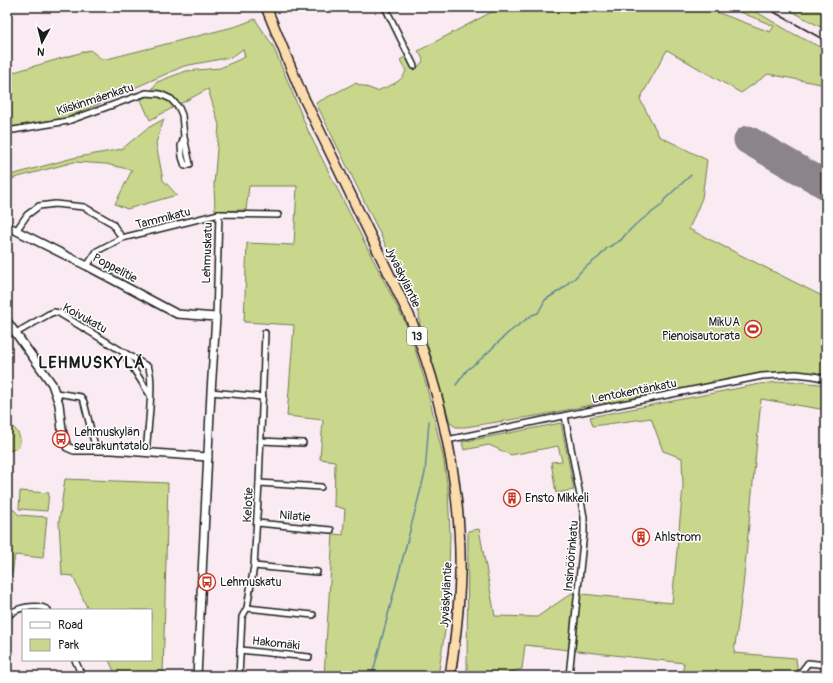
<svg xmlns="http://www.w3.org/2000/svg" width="833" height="683" viewBox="0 0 833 683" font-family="Pangolin,sans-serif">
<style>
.green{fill:#c8d78b;stroke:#727a54}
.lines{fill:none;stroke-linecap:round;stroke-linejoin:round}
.stream{stroke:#60869b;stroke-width:1.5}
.runway{stroke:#8b8488;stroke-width:29}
.street-casing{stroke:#1c1c1c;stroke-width:8}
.secondary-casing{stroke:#1c1c1c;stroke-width:10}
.highway-casing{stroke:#1c1c1c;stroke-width:12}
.street{stroke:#fff;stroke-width:5}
.secondary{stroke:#fff;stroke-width:7}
.highway{stroke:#fcdcac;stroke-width:9}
.rail{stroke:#1c1c1c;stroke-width:1.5}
.labels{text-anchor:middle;stroke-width:3;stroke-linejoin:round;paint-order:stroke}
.shield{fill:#fff;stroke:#606060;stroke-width:1}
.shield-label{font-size:11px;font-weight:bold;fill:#1c1c1c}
.street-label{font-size:12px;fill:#1c1c1c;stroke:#fff}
.poi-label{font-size:12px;fill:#1c1c1c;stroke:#fff;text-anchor:start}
.district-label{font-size:16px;font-weight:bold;letter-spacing:1px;fill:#1c1c1c;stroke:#fff}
</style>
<rect width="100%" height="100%" fill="#faebf3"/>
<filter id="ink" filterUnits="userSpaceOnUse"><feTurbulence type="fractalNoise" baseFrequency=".025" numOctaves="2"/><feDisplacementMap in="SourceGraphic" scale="8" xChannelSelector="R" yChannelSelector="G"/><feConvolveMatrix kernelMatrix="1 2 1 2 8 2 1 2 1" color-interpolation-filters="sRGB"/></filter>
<g filter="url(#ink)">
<g class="green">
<path d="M501 7H703L770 32 774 26 728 7H748L792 33 826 50V85L768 74 741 93 667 50 640 99 659 136 707 160 702 198 689 229 826 298V377C788 366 756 375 718 383L717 380 712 381 710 384 611 403 605 404V402L542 415 465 427H456L450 423 426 340 420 325 419 313 316 103 355 83 377 91C388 86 402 83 406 71L400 60 405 57 413 68 419 66 423 61 422 57 418 51Z"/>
<path d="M784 7H826V30Z"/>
<path d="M255 19 273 46 309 133 409 330 426 384 443 456 448 490 450 534 448 611 438 676H324L333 534 343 535 345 509 334 506 335 461 320 459 323 420 287 416 294 325 244 322 247 243 294 245 297 186H249L246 210 215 211 214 185 219 125 208 89 150 120 141 100 150 93 157 82 186 71 220 68 245 57 243 49 232 57 184 66 69 117 7 128V74L90 50 103 60 237 26Z"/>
<path d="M164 119 156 143 163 180 177 195 127 209 115 204 132 170 106 164 74 162 7 180V176L73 158 122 149 146 129Z"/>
<path d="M789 381 820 384 826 386V410L761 399 743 587 734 653 796 658 798 676H682L684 663 525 645 522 669 495 676H467L468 531 479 529 495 616 537 617 572 593 672 603 683 487 682 458 663 451 651 418 593 426 590 417 760 384Z"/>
<path d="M7 422C16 428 24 438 18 448L9 451 7 447Z"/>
<path d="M561 423 574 490 556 493 551 462 562 461 558 446 511 455 489 445 464 450 462 442Z"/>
<path d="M65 479 168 483 163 676H116L109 660H151V610H88L73 576 62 575 59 522Z"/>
<path d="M20 491 49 493 47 511 19 509Z"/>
<path d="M7 507 14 510 19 515 47 517 43 558 15 555 12 574 7 579Z"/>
</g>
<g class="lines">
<g class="stream">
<path d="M456 385 467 370 481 359 508 333 532 315 538 313 545 300 565 287 569 282 575 278 583 269 599 257 607 248 621 240 625 235 636 224 662 205 665 199 691 175"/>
<path d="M372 676 425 473 429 421"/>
</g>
<path class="runway" d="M748 140 826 185"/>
<g class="street-casing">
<g id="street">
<path d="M385 7 414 66"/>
<path d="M7 131 68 121 146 93 160 94 171 99 179 108 182 115 184 137 181 146 182 157 185 166 190 164 184 137"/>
<path d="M16 231 27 215 39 206 55 204 84 207 112 223 122 238"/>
<path d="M87 266 97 251 122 238 219 214 278 215"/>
<path d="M216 317 219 214"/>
<path d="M16 333 49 314 54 312 59 313 148 367C155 376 147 438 146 453"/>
<path d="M124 354 150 395"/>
<path d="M211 392 263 397"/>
<path d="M56 393 81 397 84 402 96 450"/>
<path d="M565 416 584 517V532L569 676"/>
<path d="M447 440 577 413 762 376 796 374 814 376 826 379"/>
<path d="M261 441 303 443"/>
<path d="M259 483 321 487"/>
<path d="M257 523 331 530"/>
<path d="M254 566 317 572"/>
<path d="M247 608 313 615"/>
<path d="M7 618C13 607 38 603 48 610"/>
<path d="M240 650 309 657"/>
<path d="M75 660 82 676"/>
<path d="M239 676 242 617 247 608 254 566 259 483 265 333"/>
<path d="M798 676 808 663 826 665"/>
</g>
</g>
<g class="secondary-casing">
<g id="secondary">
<path d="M7 226 87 266 177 314 216 317 211 392 197 676"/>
<path d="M7 321 52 384 59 404 62 430 67 447 74 450H112L208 457"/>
</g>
</g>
<g class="highway-casing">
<path id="highway" d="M266 7 300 90 409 315C442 392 462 491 460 576 459 609 455 643 450 676"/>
</g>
<use href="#street" class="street"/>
<use href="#secondary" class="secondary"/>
<use href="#highway" class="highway"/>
<path class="rail" d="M765 7 826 41"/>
</g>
</g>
<defs>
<g id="stadium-ring" transform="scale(0.9)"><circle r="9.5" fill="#fff" stroke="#c8321e" stroke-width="1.5"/><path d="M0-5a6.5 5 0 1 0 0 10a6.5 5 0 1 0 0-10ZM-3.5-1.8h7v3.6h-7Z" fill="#c8321e"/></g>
<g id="bus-ring" transform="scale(0.9)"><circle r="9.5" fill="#fff" stroke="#c8321e" stroke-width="1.5"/><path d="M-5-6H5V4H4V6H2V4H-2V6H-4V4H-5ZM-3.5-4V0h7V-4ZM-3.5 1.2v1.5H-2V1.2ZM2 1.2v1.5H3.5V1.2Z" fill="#c8321e"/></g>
<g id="building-ring" transform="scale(0.9)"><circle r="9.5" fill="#fff" stroke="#c8321e" stroke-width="1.5"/><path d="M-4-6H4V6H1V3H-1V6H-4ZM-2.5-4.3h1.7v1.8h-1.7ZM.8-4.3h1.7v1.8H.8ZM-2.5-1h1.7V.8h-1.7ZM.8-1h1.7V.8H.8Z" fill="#c8321e"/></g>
</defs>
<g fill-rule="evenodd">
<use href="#stadium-ring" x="753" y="329"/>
<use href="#bus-ring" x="61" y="439"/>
<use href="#building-ring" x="512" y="498"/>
<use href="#building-ring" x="641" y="537"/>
<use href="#bus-ring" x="207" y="582"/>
</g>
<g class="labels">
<rect class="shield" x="407" y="327" width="20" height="18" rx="3"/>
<g class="shield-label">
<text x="417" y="340">13</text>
</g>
<g class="street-label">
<text transform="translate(95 99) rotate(-18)" y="4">Kiiskinmäenkatu</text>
<text transform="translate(163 218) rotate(-14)" y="4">Tammikatu</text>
<text transform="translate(207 253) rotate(-88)" y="4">Lehmuskatu</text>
<text transform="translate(115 268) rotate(28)" y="4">Poppelitie</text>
<text transform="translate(403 277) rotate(64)" y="4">Jyväskyläntie</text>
<text transform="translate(85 318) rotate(29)" y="4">Koivukatu</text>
<text transform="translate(634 391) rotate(-11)" y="4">Lentokentänkatu</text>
<text transform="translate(248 505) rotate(-87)" y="4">Kelotie</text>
<text transform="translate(295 516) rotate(5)" y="4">Nilatie</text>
<text transform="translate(571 556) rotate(-85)" y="4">Insinöörinkatu</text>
<text transform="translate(446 595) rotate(-87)" y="4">Jyväskyläntie</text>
<text transform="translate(276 643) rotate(6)" y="4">Hakomäki</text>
</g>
<g class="poi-label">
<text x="740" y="326" text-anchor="end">MikUA<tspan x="740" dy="14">Pienoisautorata</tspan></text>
<text x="74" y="436">Lehmuskylän<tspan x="74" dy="14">seurakuntatalo</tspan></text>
<text x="525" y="502">Ensto Mikkeli</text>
<text x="654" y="541">Ahlstrom</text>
<text x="220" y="586">Lehmuskatu</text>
</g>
<g class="district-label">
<text x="92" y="368">LEHMUSKYLÄ</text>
</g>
</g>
<rect width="833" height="683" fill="none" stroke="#fff" stroke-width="24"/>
<rect x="12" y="12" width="809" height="659" fill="none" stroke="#1c1c1c" stroke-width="1.5" filter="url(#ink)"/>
<rect x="22" y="609" width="130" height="52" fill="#ffffff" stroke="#a4a4a4"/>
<rect x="30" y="622" width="20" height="6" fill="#ffffff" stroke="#a4a4a4"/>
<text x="58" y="629" font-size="12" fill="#1c1c1c">Road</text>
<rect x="30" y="639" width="20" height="12" fill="#c8d78b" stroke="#a4a4a4"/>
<text x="58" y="649" font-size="12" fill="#1c1c1c">Park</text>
<g transform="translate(42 42) rotate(187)" stroke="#ffffff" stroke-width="3" paint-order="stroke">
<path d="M0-3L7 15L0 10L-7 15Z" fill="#1c1c1c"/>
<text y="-6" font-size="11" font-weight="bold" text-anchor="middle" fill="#1c1c1c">N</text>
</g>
</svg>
